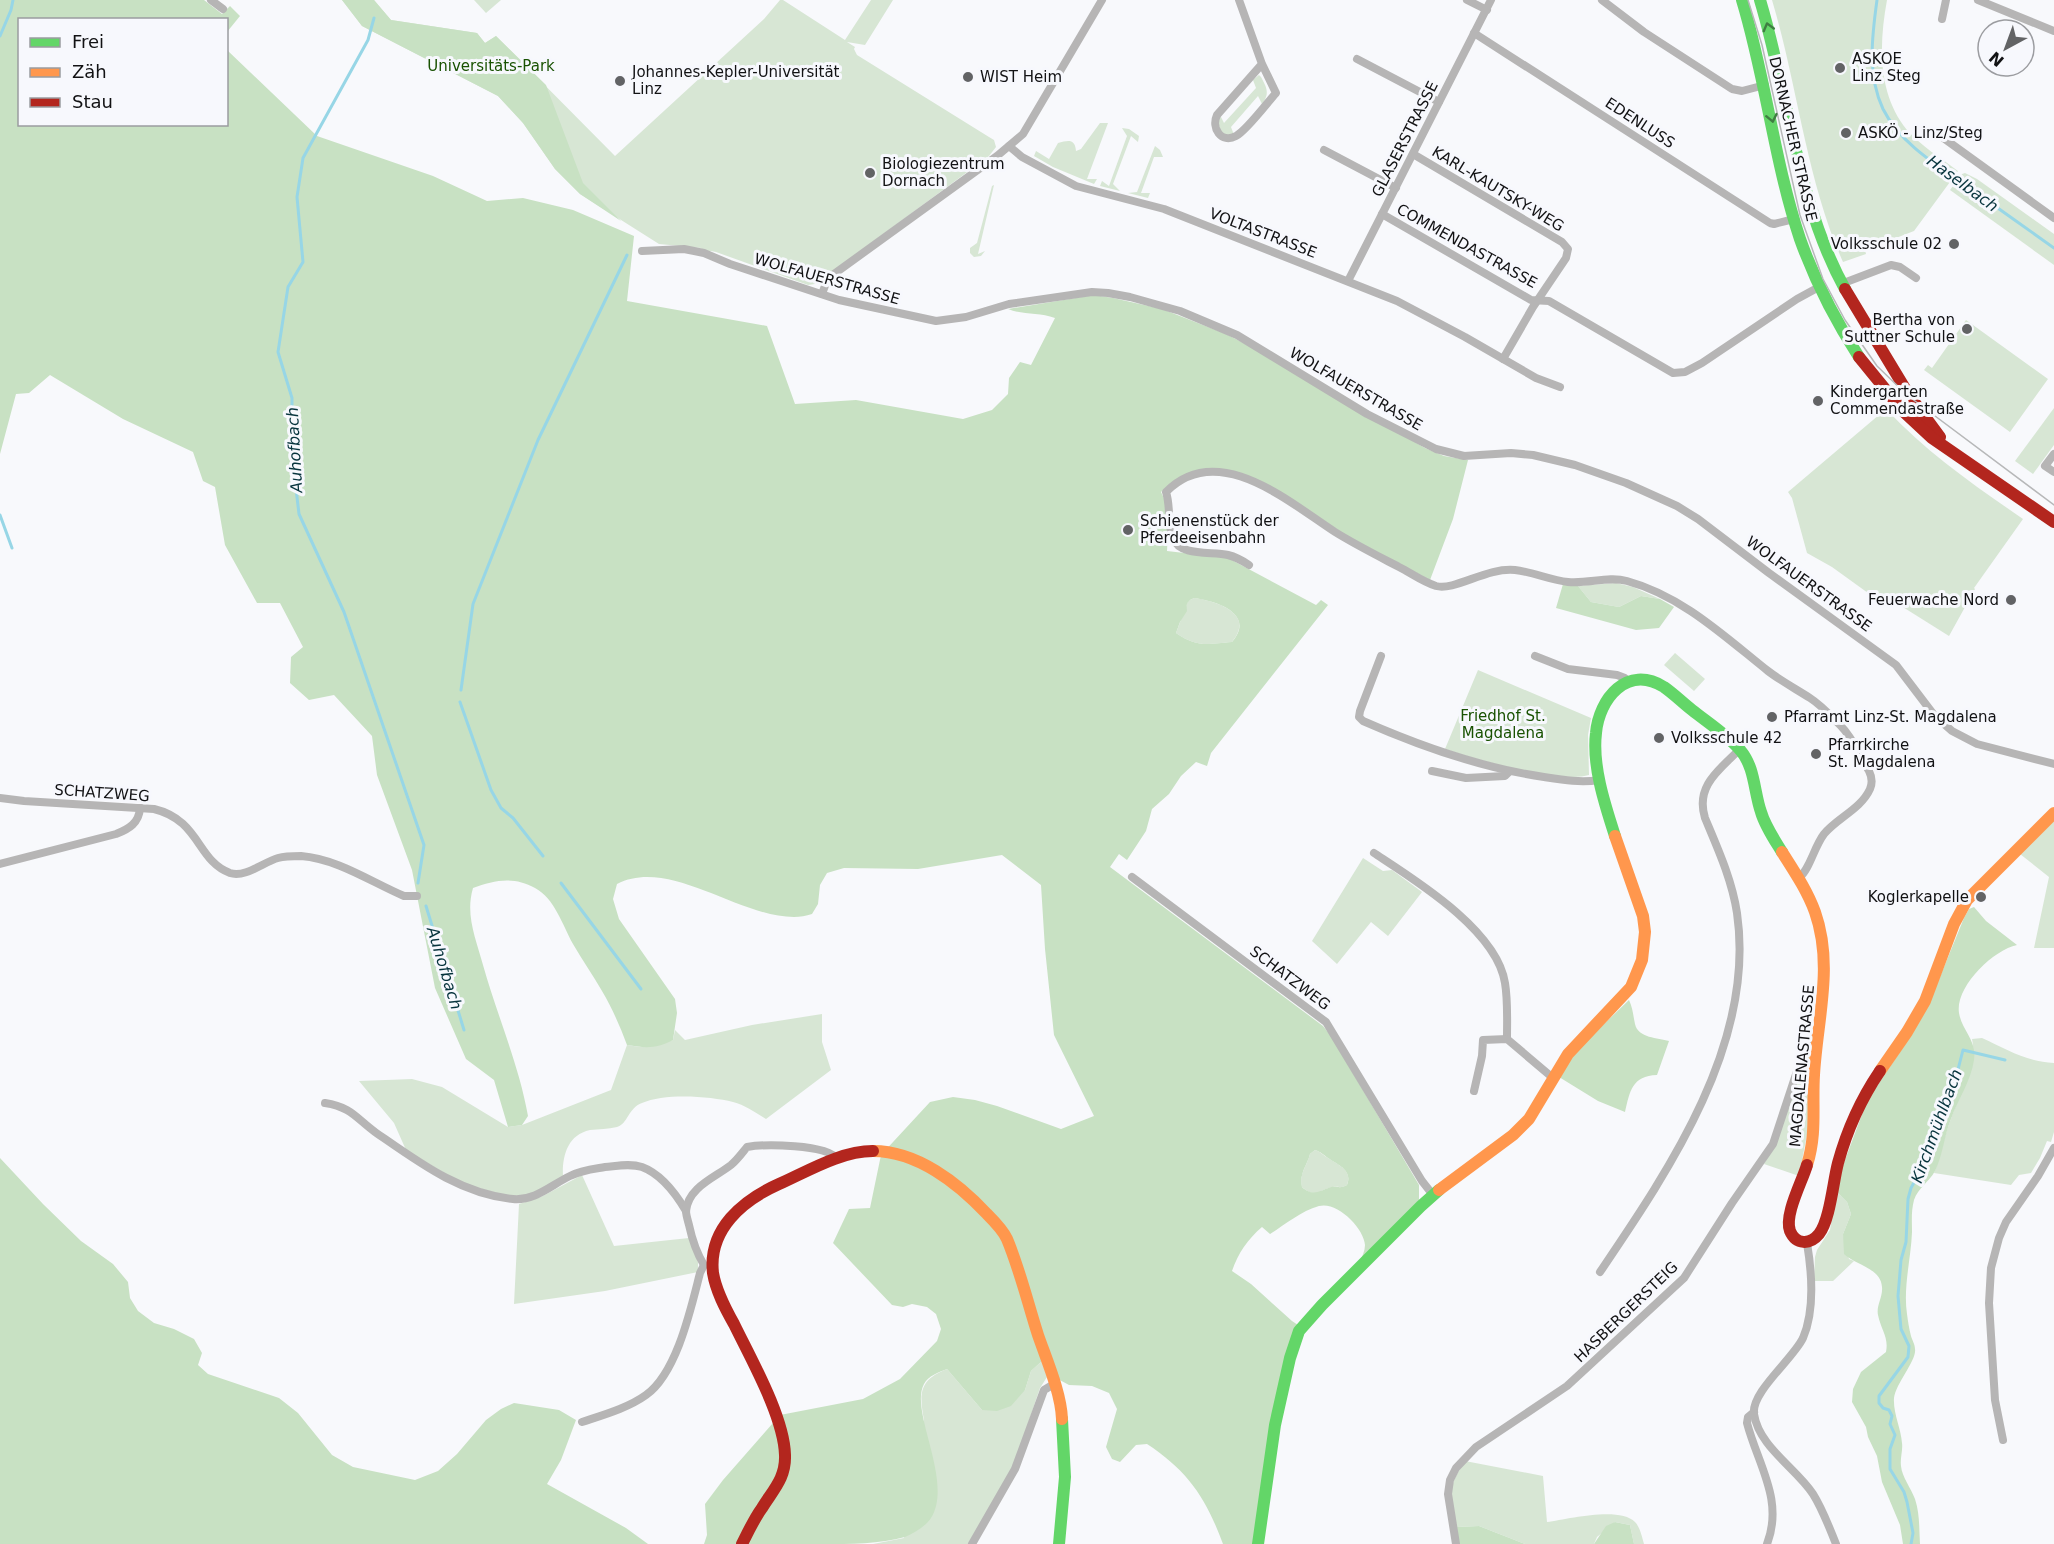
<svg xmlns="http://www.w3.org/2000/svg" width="2054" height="1544" viewBox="0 0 2054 1544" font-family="'DejaVu Sans',sans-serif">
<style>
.green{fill:#d7e6d4}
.forest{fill:#c8e1c3;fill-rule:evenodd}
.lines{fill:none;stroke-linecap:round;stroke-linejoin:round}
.stream{stroke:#97d6e6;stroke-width:3}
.street{stroke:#b6b5b5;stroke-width:8}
.fast{stroke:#63d668;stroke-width:12}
.slow{stroke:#ff974d;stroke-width:12}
.jam{stroke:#b3261e;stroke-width:12}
.tram{stroke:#b7b8b9;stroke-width:1.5}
.oneway{stroke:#3f7e42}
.poi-dot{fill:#626365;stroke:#f7f8fd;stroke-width:2}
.labels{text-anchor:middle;stroke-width:6;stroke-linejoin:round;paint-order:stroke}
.poi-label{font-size:15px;fill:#121214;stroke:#f7f8fd;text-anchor:start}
.park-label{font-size:15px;fill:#195202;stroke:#f7f8fd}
.street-label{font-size:15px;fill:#121214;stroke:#f7f8fd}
.water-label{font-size:16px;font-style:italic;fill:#07343d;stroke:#f7f8fd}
</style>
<rect width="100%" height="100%" fill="#f8f9fc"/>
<g class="green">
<path d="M342 0H374L391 20 477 33 485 43 496 36 615 156 764 19 780 0H783L845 40 871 0H893L865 45 847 42 855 47 854 49 857 55 989 137 994 140 996 147 989 156 825 277 815 284 808 285 716 252 711 251 704 253 701 248 659 244 580 194 555 169 523 123 498 96 362 26Z"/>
<path d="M474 0H501L486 13Z"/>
<path d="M1772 0H1887C1879 44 1877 93 1907 130 1921 146 1941 158 1958 171L1914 231 1865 250 1866 254 1843 262C1806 179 1798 87 1772 0Z"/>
<path d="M1259 75 1261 77C1267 88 1270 94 1262 104L1258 96 1231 127 1234 135 1229 137 1221 132 1217 119 1220 115 1224 123 1256 88 1253 80Z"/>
<path d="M1100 123H1108L1087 179H1097L1094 184 1053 167 1034 156 1036 151 1049 159 1058 143C1069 140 1075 139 1076 151L1081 149Z"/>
<path d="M1122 128 1129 129 1139 136 1138 142 1131 136 1113 184 1120 191 1100 186 1102 181 1109 186 1127 136Z"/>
<path d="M1155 146 1160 150 1163 157H1154L1141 193H1150L1148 198 1128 193 1137 192Z"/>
<path d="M1965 173 1977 179 2054 234V265L1950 190 1962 174Z"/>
<path d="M994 185 978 254 985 251 981 256 974 257 970 253V248L977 243 992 186Z"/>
<path d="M1966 320 2048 379 2010 432 1924 370 1928 365 1932 368Z"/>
<path d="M2054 408V445L2033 474 2015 461Z"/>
<path d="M1886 409C1927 453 1974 485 2023 519L1974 588 1975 589 1949 636 1898 604 1868 593 1832 567 1807 553 1792 498 1788 492Z"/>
<path d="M1616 583 1633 587 1660 599 1641 596 1619 607 1591 602 1578 586Z"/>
<path d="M1194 598C1217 601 1256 614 1232 642 1207 644 1198 648 1176 633L1188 601Z"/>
<path d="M1675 653 1705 679 1694 691 1664 665Z"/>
<path d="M1478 670 1591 718 1588 735 1589 775C1560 784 1475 759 1445 749Z"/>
<path d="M2054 819V948H2034L2049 877 2020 854Z"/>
<path d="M1363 858 1383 871 1392 870 1422 892 1388 936 1371 922 1337 964 1312 941Z"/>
<path d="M822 1014V1042L831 1070 766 1119C756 1113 745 1105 733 1102 710 1096 664 1093 642 1103 628 1108 628 1124 617 1127 608 1129 599 1129 590 1130 567 1135 562 1157 563 1177L536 1194 511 1197 461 1183 406 1150 394 1123 359 1081 412 1079 442 1087 508 1127 522 1125 611 1090 627 1045 640 1047 673 1040 675 1030 685 1040 752 1025Z"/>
<path d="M1982 1038C2006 1049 2027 1062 2054 1063V1132L2051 1142 2047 1141 2040 1158 2031 1173 2019 1175 2011 1185 1934 1173C1941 1155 1944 1136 1951 1119 1959 1096 1978 1063 1972 1039Z"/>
<path d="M1809 1046 1811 1047 1809 1124 1799 1176 1764 1164 1774 1146Z"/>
<path d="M1315 1150C1321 1152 1323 1155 1328 1158 1338 1165 1353 1170 1347 1185 1340 1189 1339 1186 1333 1187 1319 1189 1317 1200 1302 1187 1299 1173 1307 1166 1310 1154Z"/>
<path d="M582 1175 614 1246 689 1238 698 1262V1272L605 1291 514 1304 519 1204 541 1197Z"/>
<path d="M1836 1191 1847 1202 1851 1214 1843 1234 1849 1259 1854 1261 1833 1281H1814L1815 1257 1817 1250 1830 1230Z"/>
<path d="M1042 1361 1047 1377 1040 1388 1013 1468 968 1544H873L904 1538 924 1420C919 1393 919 1380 947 1369L982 1410 1025 1390 1031 1371Z"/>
<path d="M1465 1461 1543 1476 1547 1522C1568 1519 1620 1506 1635 1522 1640 1527 1642 1537 1644 1544H1634L1630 1525 1615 1522 1597 1537 1594 1544H1525L1479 1526 1457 1527C1450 1494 1446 1490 1465 1461Z"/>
</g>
<g class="forest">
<path d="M0 0H204L222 14 230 6 240 16 227 32 226 20H20V124H226L227 50 317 136 433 176 487 201 523 198 573 210 634 236 627 301 767 326 795 404 856 400 963 419 992 410 1008 394 1009 378 1020 362 1031 365 1055 318C1039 312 1022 315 1008 309L1094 295 1113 298 1162 309 1226 334 1253 348 1425 448 1444 456 1468 460 1453 519 1430 580 1347 536 1298 503 1222 470 1173 482 1161 492C1171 511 1168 530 1167 551L1228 558 1316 605 1321 600 1328 605 1211 753 1207 766 1196 762 1181 776 1169 794 1152 809 1146 831 1127 860 1119 854 1110 867 1323 1026 1331 1036 1419 1185V1200L1359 1263C1362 1257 1365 1251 1365 1245 1364 1228 1337 1201 1319 1206 1301 1211 1286 1224 1270 1234L1262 1227C1248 1239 1238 1253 1232 1271L1251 1284 1292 1321 1298 1325 1254 1544H1223C1206 1498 1188 1471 1147 1444L1136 1445 1120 1462 1112 1459 1106 1447 1117 1409 1109 1393 1092 1386 1069 1385 1056 1378 1042 1361 1031 1371 1025 1390 1011 1406 997 1411 982 1410 947 1369C939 1372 928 1376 924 1384 909 1411 954 1481 931 1518 925 1527 914 1533 905 1537 880 1544 850 1544 823 1544 784 1544 744 1544 704 1544L707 1535 705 1504 723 1480 780 1415 863 1399 900 1379 937 1341 941 1329 936 1314 927 1307 912 1304 903 1307 892 1305 833 1243 849 1209 870 1208 881 1155 930 1102 953 1097 975 1100 997 1106 1061 1129 1094 1116 1054 1035 1045 949 1041 885 1002 855 918 869 844 868 827 873 820 885 818 904 812 914C806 916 800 917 794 917 738 917 669 857 617 884L613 899 619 919 675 999 677 1013 673 1040C657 1049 645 1048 627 1045 620 1026 612 1008 602 991 593 975 582 960 573 944 562 924 555 899 535 888 514 876 494 880 473 888 465 915 476 939 483 965 497 1015 519 1065 528 1116L522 1125 508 1127 494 1080 466 1059 435 988 412 870 377 775 372 736 334 695 309 700 290 683 291 657 303 647 280 603H257L225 545 215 487 203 481 193 452 123 419 50 375 29 393 16 394 0 454ZM1194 598C1217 601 1256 614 1232 642 1207 644 1198 648 1176 633L1180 622 1187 611C1186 604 1187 601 1194 598ZM1315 1150C1321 1152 1324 1155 1328 1158 1338 1165 1353 1170 1347 1185 1340 1189 1338 1186 1331 1187 1319 1191 1313 1197 1302 1187 1299 1173 1307 1166 1310 1154Z"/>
<path d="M342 0H374L391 20 477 33 485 43 496 36 546 85 583 183 621 221 580 194 555 169 523 123 498 96 362 26Z"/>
<path d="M1563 584 1578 586 1591 602 1619 607 1641 596 1660 599 1674 607 1659 628 1636 630 1556 608Z"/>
<path d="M1974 907 1986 921 2017 945C1993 950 1955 987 1959 1013 1962 1031 1977 1040 1974 1060 1971 1081 1958 1099 1951 1119 1944 1136 1943 1155 1935 1171 1929 1182 1918 1188 1914 1200 1911 1212 1912 1221 1912 1232 1911 1259 1903 1287 1907 1314 1908 1321 1909 1329 1911 1336 1912 1340 1915 1344 1915 1349 1917 1360 1896 1383 1894 1398 1893 1413 1901 1428 1902 1443 1903 1450 1900 1458 1901 1466 1902 1477 1911 1488 1915 1499 1920 1514 1919 1529 1920 1544H1903L1900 1525 1882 1482 1877 1456 1868 1437 1866 1427 1852 1402 1853 1389 1861 1372 1886 1352C1889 1337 1881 1330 1878 1315 1876 1306 1883 1297 1882 1287 1881 1268 1855 1265 1844 1254L1843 1234 1851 1214 1847 1202 1836 1191 1842 1168 1867 1101 1912 1034 1933 994 1964 918 1969 909Z"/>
<path d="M1629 1000C1633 1009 1633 1015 1635 1024 1638 1038 1658 1038 1669 1041L1657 1075C1632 1076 1630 1091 1625 1112L1598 1101 1559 1077 1575 1052Z"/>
<path d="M0 1158 43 1204 81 1241 113 1264 128 1282 130 1298 138 1311 154 1323 174 1329 194 1339 202 1353 198 1365 208 1374 279 1398 298 1413 332 1455 353 1467 415 1480 438 1471 457 1454 486 1420 501 1409 514 1403 559 1410 576 1420 561 1460 547 1484 626 1528 648 1544H0Z"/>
<path d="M1615 1522 1630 1525 1634 1544H1594L1606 1526Z"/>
<path d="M1479 1526 1525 1544H1458L1457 1527Z"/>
</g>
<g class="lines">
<g class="stream">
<path d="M1877 0C1872 36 1867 75 1883 109 1901 145 1940 167 1971 189 1999 209 2026 228 2054 248"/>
<path d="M374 18 368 40 303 158 297 197 303 262 288 287 278 352 292 398V455L299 514 344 612 424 845 418 883"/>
<path d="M0 36 11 10 13 0"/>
<path d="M0 515 12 548"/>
<path d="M461 690 473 604 538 440 627 255"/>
<path d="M460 702 491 790 501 808 513 818 543 856"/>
<path d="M561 883 641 989"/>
<path d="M426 906 464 1030"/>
<path d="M1911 1544 1913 1533 1907 1502 1904 1492 1890 1469V1449L1895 1435 1890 1424 1892 1416 1889 1410 1883 1408 1879 1403V1396L1885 1388 1908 1357 1909 1346 1901 1329 1898 1296 1901 1260 1906 1242 1908 1199 1911 1188 1921 1170 1933 1127 1939 1113 1953 1089 1963 1050 2005 1060"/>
</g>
<g class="street">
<path d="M211 0 223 9"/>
<path d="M1239 0 1262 64 1276 93C1267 103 1246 131 1236 136 1221 144 1211 128 1217 115L1262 64"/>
<path d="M1467 0 1487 10"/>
<path d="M1602 0 1644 32 1732 89 1742 91 1765 85"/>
<path d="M1978 0 2054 31"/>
<path d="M1942 19 1946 0"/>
<path d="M1474 33 1770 223 1774 224 1794 219"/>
<path d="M1357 59 1439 102"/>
<path d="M1942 137 2054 218"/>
<path d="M1009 146 1022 157 1076 186 1164 209 1397 301 1465 337 1536 378 1560 387"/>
<path d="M1324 150 1396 188"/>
<path d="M1413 154 1562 242 1568 249 1566 258 1533 307 1503 359"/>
<path d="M1382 214 1531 300 1549 301 1673 373 1685 372 1702 363 1797 299 1819 287"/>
<path d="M642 251 684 249 704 253 730 264 839 300 936 321 966 317 1009 304 1092 292 1108 293 1130 297 1180 311 1237 335 1367 414 1436 449 1464 456 1511 453 1533 455 1575 465 1626 483 1677 506 1698 519 1769 573 1896 665 1934 715 1952 731 1977 744 2054 764"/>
<path d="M1348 281 1491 0"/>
<path d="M1841 284 1891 265 1900 267 1916 278"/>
<path d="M822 294 826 283 834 274 997 156 1023 134 1102 0"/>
<path d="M2054 454 2045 466 2054 472"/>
<path d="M1249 565C1243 561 1236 557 1228 555 1212 551 1180 557 1173 538 1167 524 1171 507 1166 492 1218 439 1290 503 1335 532 1356 545 1378 556 1399 567 1411 573 1423 582 1436 586 1455 591 1487 567 1515 570 1533 572 1550 580 1568 582 1588 584 1608 576 1627 581 1682 596 1724 636 1768 671 1781 681 1796 689 1810 698 1821 705 1831 716 1840 725 1854 739 1859 755 1869 771 1872 777 1873 782 1870 789 1861 809 1837 818 1824 834 1814 847 1810 869 1799 878"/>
<path d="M1381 656 1360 711 1359 717 1363 721C1422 747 1481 768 1544 777 1563 780 1581 783 1599 780"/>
<path d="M1535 656 1568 669 1617 675 1625 678 1626 683"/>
<path d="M1432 771 1466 778 1505 776 1509 772"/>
<path d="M0 798 24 801 154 809C200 820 197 861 230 873 245 878 264 862 278 858 285 856 293 856 301 856 338 859 371 882 404 896H417"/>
<path d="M1374 853C1415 880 1497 930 1505 983 1508 1001 1507 1020 1507 1039"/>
<path d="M0 864 116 834C129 829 139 823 140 808"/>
<path d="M1132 877 1326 1022 1422 1181 1433 1195"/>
<path d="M1474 1091 1482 1056 1483 1040 1507 1039 1553 1078"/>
<path d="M325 1103C351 1107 356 1118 375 1132 417 1161 460 1194 513 1199 535 1201 551 1185 570 1176 581 1170 593 1169 605 1167 617 1166 630 1163 642 1167 661 1174 676 1194 686 1211"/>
<path d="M1807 1243C1812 1273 1815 1310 1803 1338 1793 1359 1751 1392 1754 1414 1759 1447 1796 1468 1813 1494 1823 1510 1829 1527 1836 1544"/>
<path d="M704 1265C696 1252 692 1239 689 1225 688 1221 686 1215 686 1211 688 1187 716 1177 731 1165 738 1159 742 1153 747 1147 764 1144 827 1144 837 1159"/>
<path d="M1600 1272C1669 1170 1756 1043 1737 913 1732 880 1718 849 1705 818 1695 786 1719 770 1740 749"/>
<path d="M1754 1412 1748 1417 1747 1423C1758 1465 1784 1500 1767 1544"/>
<path d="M582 1422C603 1415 628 1408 646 1395 677 1373 691 1308 700 1273L704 1265"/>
<path d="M2003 1440 1995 1400 1989 1303 1991 1268 1999 1238 2006 1222 2038 1176 2054 1148"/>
<path d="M972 1544 1015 1469 1044 1390 1054 1384"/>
<path d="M1456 1544 1448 1494 1450 1480 1456 1468 1476 1447 1567 1386 1684 1278 1732 1203 1773 1144 1807 1041 1810 1038 1817 1037"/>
</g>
<g class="fast">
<path d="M1742 0C1766 79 1774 161 1800 239 1815 281 1835 320 1859 357"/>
<path d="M1760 0C1789 96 1796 200 1845 289"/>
<path d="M1615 836C1605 805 1592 766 1596 733 1599 699 1627 664 1664 687 1674 694 1683 703 1692 710 1707 722 1730 737 1741 751 1755 768 1754 792 1761 812 1765 826 1774 839 1782 852"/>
<path d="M1059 1544 1065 1477 1062 1419"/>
<path d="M1258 1544 1275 1425 1290 1358 1299 1331 1322 1305 1421 1206 1439 1190"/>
</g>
<g class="slow">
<path d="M1782 852C1794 871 1807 890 1815 912 1834 966 1817 1020 1814 1075 1812 1107 1817 1133 1807 1165"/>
<path d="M1880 1071 1907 1032 1925 1001 1954 924 1967 900 2054 813"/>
<path d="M873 1151C917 1151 958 1183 987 1214 994 1221 1003 1230 1007 1239 1020 1270 1028 1304 1038 1335 1047 1361 1061 1393 1062 1419"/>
<path d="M1439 1190 1513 1135 1529 1119 1568 1054 1631 987 1642 960 1645 932 1643 916 1615 836"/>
</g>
<g class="jam">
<path d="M1845 289 1909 395 1940 437"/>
<path d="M1859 357 1903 411 1932 438 2054 522"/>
<path d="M1807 1165C1802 1182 1784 1215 1790 1231 1796 1245 1810 1245 1819 1234 1830 1220 1833 1182 1838 1163 1847 1130 1861 1099 1880 1071"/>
<path d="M742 1544C748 1532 754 1519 762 1508 773 1490 786 1478 785 1455 784 1417 751 1359 734 1324 725 1308 716 1291 713 1273 708 1229 743 1200 779 1184 808 1171 841 1151 873 1151"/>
</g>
<path class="tram" d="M1748 0 1762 45 1800 215 1823 279 1845 320 1877 366 1907 395 2054 505"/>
</g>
<defs><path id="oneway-chevron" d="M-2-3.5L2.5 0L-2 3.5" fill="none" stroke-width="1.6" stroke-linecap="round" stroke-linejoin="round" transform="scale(1.5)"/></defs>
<g class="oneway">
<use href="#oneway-chevron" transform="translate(1768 27) rotate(-105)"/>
<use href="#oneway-chevron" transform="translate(1772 118) rotate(78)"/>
</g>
<g class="poi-dot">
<circle cx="1840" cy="68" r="6"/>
<circle cx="968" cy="77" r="6"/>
<circle cx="620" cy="81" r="6"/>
<circle cx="1846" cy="133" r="6"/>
<circle cx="870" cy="173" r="6"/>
<circle cx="1954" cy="244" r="6"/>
<circle cx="1967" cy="329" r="6"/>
<circle cx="1818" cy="401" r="6"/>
<circle cx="1128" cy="530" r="6"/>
<circle cx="2011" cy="600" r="6"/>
<circle cx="1772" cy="717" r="6"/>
<circle cx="1659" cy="738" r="6"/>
<circle cx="1816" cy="754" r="6"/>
<circle cx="1981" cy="897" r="6"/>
</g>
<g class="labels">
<g class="poi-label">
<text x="1852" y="64">ASKOE<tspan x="1852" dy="17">Linz Steg</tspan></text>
<text x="632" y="77">Johannes-Kepler-Universität<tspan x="632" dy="17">Linz</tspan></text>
<text x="980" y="82">WIST Heim</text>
<text x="1858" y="138">ASKÖ - Linz/Steg</text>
<text x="882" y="169">Biologiezentrum<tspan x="882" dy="17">Dornach</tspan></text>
<text x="1942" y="249" text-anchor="end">Volksschule 02</text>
<text x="1955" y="325" text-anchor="end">Bertha von<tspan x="1955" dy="17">Suttner Schule</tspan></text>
<text x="1830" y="397">Kindergarten<tspan x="1830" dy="17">Commendastraße</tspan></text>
<text x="1140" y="526">Schienenstück der<tspan x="1140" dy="17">Pferdeeisenbahn</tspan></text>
<text x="1999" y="605" text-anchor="end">Feuerwache Nord</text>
<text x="1784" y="722">Pfarramt Linz-St. Magdalena</text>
<text x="1671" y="743">Volksschule 42</text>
<text x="1828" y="750">Pfarrkirche<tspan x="1828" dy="17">St. Magdalena</tspan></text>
<text x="1969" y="902" text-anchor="end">Koglerkapelle</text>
</g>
<g class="park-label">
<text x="491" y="71">Universitäts-Park</text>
<text x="1503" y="721">Friedhof St.<tspan x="1503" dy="17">Magdalena</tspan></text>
</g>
<g class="street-label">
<text transform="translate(1640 123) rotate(33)" y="5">EDENLUSS</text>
<text transform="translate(1405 139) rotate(-63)" y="5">GLASERSTRASSE</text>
<text transform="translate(1793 139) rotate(77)" y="5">DORNACHER STRASSE</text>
<text transform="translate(1498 189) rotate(31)" y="5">KARL-KAUTSKY-WEG</text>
<text transform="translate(1263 233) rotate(21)" y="5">VOLTASTRASSE</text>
<text transform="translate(1467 246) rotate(29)" y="5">COMMENDASTRASSE</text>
<text transform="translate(827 279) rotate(16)" y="5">WOLFAUERSTRASSE</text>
<text transform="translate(1356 389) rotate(30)" y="5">WOLFAUERSTRASSE</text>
<text transform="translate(1809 584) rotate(36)" y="5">WOLFAUERSTRASSE</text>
<text transform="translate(102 793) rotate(4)" y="5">SCHATZWEG</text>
<text transform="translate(1290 978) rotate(37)" y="5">SCHATZWEG</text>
<text transform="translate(1802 1066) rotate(-85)" y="5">MAGDALENASTRASSE</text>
<text transform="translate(1626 1312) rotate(-44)" y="5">HASBERGERSTEIG</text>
</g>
<g class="water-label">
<text transform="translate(1963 183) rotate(36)" y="6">Haselbach</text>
<text transform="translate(294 450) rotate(-93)" y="6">Auhofbach</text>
<text transform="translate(445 968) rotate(73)" y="6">Auhofbach</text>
<text transform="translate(1936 1126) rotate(-70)" y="6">Kirchmühlbach</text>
</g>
</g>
<rect x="18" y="18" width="210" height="108" fill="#f7f8fd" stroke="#9b9ca0" stroke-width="1.5"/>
<rect x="30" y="38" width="30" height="9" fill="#63d668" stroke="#9b9ca0" stroke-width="1.5"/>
<text x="72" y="48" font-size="18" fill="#121214">Frei</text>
<rect x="30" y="68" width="30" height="9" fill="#ff974d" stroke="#9b9ca0" stroke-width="1.5"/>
<text x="72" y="78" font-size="18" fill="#121214">Zäh</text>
<rect x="30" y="98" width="30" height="9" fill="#b3261e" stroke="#9b9ca0" stroke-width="1.5"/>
<text x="72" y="108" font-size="18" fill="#121214">Stau</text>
<g transform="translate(2006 48) rotate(221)"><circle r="28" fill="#f7f8fd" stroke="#9b9ca0" stroke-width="1.5"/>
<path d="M0-4.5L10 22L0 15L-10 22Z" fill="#626365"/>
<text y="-9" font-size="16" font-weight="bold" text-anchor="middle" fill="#121214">N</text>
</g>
</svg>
